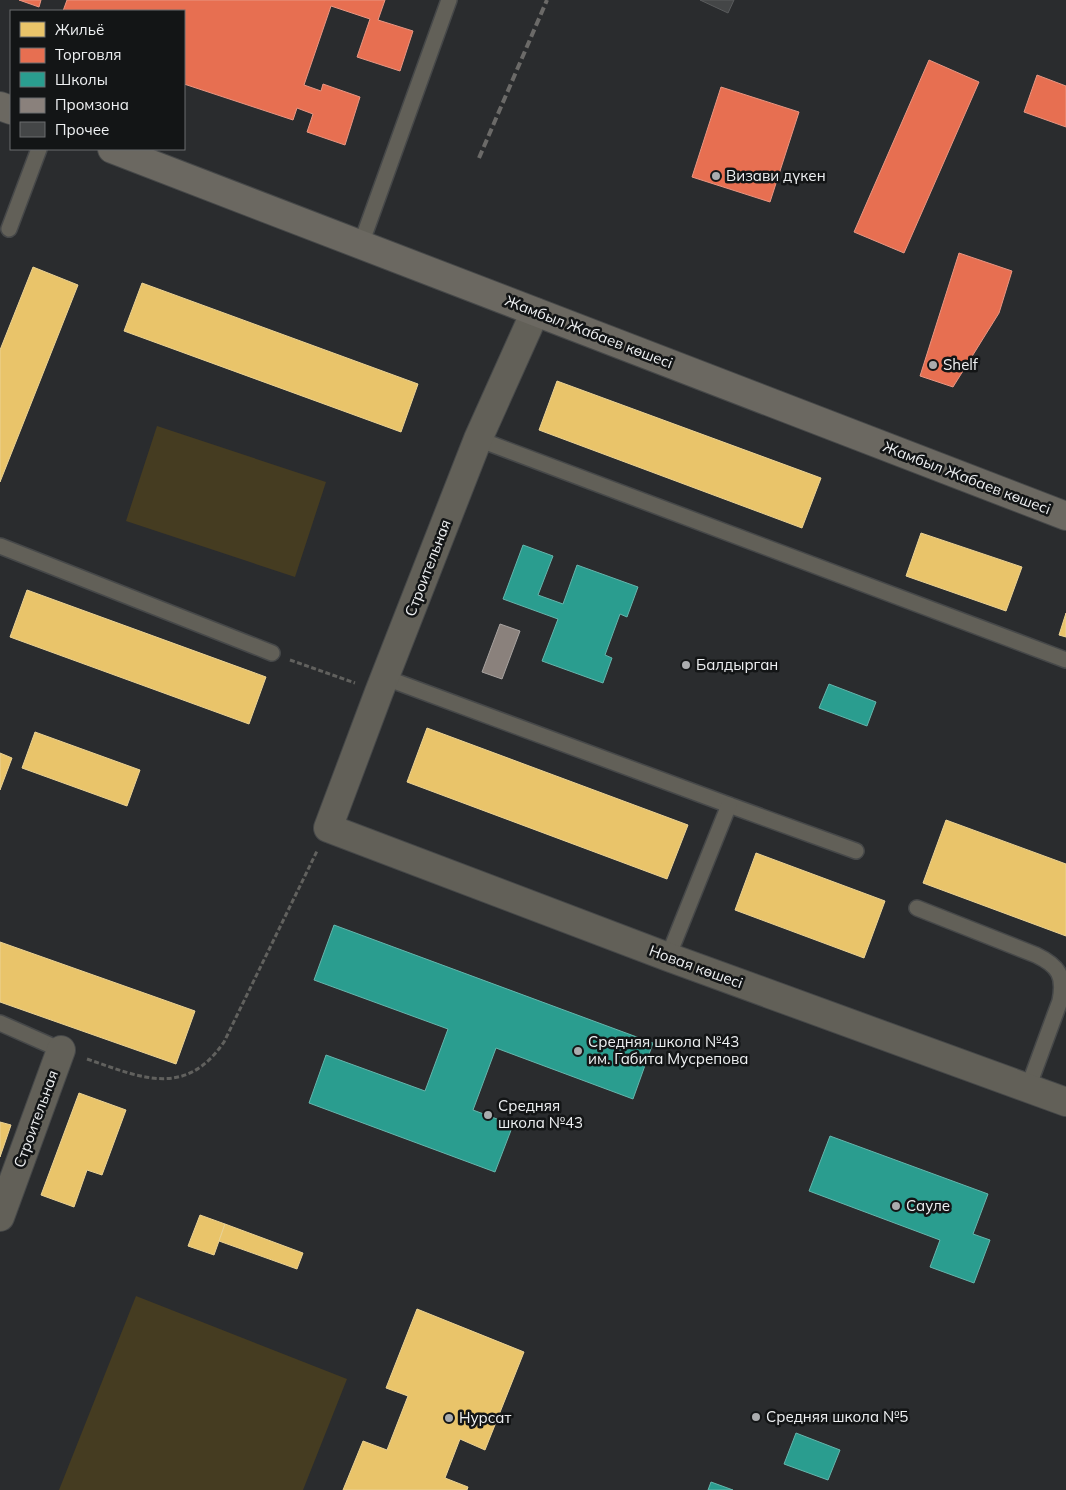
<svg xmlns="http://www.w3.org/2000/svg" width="1066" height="1490" viewBox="0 0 1066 1490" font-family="Mulish,sans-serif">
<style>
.green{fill:#453c21}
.homes{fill:#e9c46a;stroke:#ebd293}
.shops{fill:#e76f51;stroke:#e99682}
.schools{fill:#2a9d8f;stroke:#65b6ad}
.industry{fill:#8a817c;stroke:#a8a3a0}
.building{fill:#444647;stroke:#595b5c}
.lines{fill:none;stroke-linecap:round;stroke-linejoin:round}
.lane-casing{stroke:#464849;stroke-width:18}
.street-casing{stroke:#464849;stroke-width:30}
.primary-casing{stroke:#464849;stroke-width:30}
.path{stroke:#61615e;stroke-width:3;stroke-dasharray:5 2.5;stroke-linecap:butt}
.lane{stroke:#626058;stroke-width:15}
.street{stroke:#626058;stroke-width:28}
.primary{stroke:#6b6861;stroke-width:28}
.rail{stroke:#6b6a68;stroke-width:4;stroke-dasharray:8 4;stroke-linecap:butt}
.poi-dot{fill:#aaacae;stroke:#131516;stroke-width:2}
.labels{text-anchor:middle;stroke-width:5;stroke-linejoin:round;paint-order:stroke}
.poi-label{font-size:15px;fill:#eff1f3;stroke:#131516;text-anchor:start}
.street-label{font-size:15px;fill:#eff1f3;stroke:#131516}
</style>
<rect width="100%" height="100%" fill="#2a2c2e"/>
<g class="green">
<path d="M157 426 326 482 295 577 126 521Z"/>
<path d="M136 1296 347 1379 303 1490H59Z"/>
</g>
<g class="homes">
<path d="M33 267 78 285 0 482V350Z"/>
<path d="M142 283 418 384 401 432 124 331Z"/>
<path d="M557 381 821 478 802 528 539 430Z"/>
<path d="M921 533 1022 567 1006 611 906 576Z"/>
<path d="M27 590 266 677 249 724 10 637Z"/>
<path d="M1066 613V637L1059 635Z"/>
<path d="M427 728 688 825 667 879 407 782Z"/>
<path d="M35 732 140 770 127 806 22 768Z"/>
<path d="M0 753 12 758 0 790Z"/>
<path d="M946 820 1066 864V936L923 883Z"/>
<path d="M756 853 885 901 864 958 735 910Z"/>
<path d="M0 942 195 1011 176 1064 0 1002Z"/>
<path d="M79 1093 126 1110 102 1175 87 1170 74 1207 41 1195Z"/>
<path d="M0 1122 11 1125 0 1157Z"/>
<path d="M200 1215 225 1224 214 1255 188 1246Z"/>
<path d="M225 1224 303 1253 297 1269 219 1241Z"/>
<path d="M417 1309 524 1352 485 1450 460 1439 445 1478 468 1487 467 1490H343L363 1441 387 1450 408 1396 386 1388Z"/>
</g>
<g class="shops">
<path d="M19 0H41L39 7Z"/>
<path d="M67 0H385L378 20 413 31 400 71 357 57 370 19 331 6 304 85 321 91 323 84 360 97 345 145 307 132 313 114 297 108 293 120 184 84V11H63Z"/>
<path d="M929 60 979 82 904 253 854 232Z"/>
<path d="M1037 75 1066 86V127L1024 112Z"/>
<path d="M721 87 799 112 770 202 692 177Z"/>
<path d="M959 253 1012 271 999 313 953 387 920 376Z"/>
</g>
<g class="schools">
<path d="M523 545 553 556 538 595 563 604 577 565 638 587 627 617 620 614 605 655 612 658 603 683 542 661 558 619 503 599Z"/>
<path d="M829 684 876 702 867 726 819 708Z"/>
<path d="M334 925 653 1043 633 1099 496 1048 473 1110 513 1125 495 1172 309 1103 326 1055 425 1091 448 1029 314 980Z"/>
<path d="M830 1136 988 1194 973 1234 990 1240 974 1283 930 1267 940 1240 809 1191Z"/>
<path d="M796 1433 840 1450 828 1480 784 1464Z"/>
<path d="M711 1482 733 1490H708Z"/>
</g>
<path class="industry" d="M500 624 520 631 502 679 482 672Z"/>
<path class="building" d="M700 0H734L728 13Z"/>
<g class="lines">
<g class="lane-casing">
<g id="lane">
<path d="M9 229 39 149"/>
<path d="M361 244 449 0"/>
<path d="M478 439 1066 660"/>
<path d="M0 546 272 653"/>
<path d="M386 678 729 805 856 851"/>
<path d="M917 908 1036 955C1059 966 1065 976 1060 1001L1028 1088"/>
<path d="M668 957 729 805"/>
<path d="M0 1023 61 1050"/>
</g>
</g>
<g class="street-casing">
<g id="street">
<path d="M535 312 478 439 379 692 328 828 668 957 1066 1102"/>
<path d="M0 1217 61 1050"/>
</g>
</g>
<g class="primary-casing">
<g id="primary">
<path d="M0 106 11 110"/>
<path d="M112 149 1066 516"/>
</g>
</g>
<g class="path">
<path d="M290 660 355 683"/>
<path d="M87 1059C140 1077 185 1099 224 1042L317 851"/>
</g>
<use href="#lane" class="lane"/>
<use href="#street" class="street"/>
<use href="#primary" class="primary"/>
<path class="rail" d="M479 158 547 0"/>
</g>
<g class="poi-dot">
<circle cx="716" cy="176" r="5"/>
<circle cx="933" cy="365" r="5"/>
<circle cx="686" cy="665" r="5"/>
<circle cx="578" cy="1051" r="5"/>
<circle cx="488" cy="1115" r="5"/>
<circle cx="896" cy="1206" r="5"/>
<circle cx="756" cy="1417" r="5"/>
<circle cx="449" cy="1418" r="5"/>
</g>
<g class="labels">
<g class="poi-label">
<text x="726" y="181">Визави дүкен</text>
<text x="943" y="370">Shelf</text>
<text x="696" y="670">Балдырган</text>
<text x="588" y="1047">Средняя школа №43<tspan x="588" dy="17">им. Габита Мусрепова</tspan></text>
<text x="498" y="1111">Средняя<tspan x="498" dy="17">школа №43</tspan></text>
<text x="906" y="1211">Сауле</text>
<text x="766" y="1422">Средняя школа №5</text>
<text x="459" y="1423">Нурсат</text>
</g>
<g class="street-label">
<text transform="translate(589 332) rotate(21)" y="5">Жамбыл Жабаев көшесі</text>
<text transform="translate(967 478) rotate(21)" y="5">Жамбыл Жабаев көшесі</text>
<text transform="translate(428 568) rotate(-69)" y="5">Строительная</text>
<text transform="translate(696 967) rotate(20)" y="5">Новая көшесі</text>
<text transform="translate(36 1119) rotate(-70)" y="5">Строительная</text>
</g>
</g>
<rect x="10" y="10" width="175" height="140" fill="#131516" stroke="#6b6d6e"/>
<rect x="20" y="22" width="25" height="15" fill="#e9c46a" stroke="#6b6d6e"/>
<text x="55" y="35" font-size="15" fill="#eff1f3">Жильё</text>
<rect x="20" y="48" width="25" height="15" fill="#e76f51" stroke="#6b6d6e"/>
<text x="55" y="60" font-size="15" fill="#eff1f3">Торговля</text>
<rect x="20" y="72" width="25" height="15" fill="#2a9d8f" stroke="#6b6d6e"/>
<text x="55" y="85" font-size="15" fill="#eff1f3">Школы</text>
<rect x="20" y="98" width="25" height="15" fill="#8a817c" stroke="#6b6d6e"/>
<text x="55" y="110" font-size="15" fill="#eff1f3">Промзона</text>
<rect x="20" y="122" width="25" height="15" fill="#444647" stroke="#6b6d6e"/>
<text x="55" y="135" font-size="15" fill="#eff1f3">Прочее</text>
</svg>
